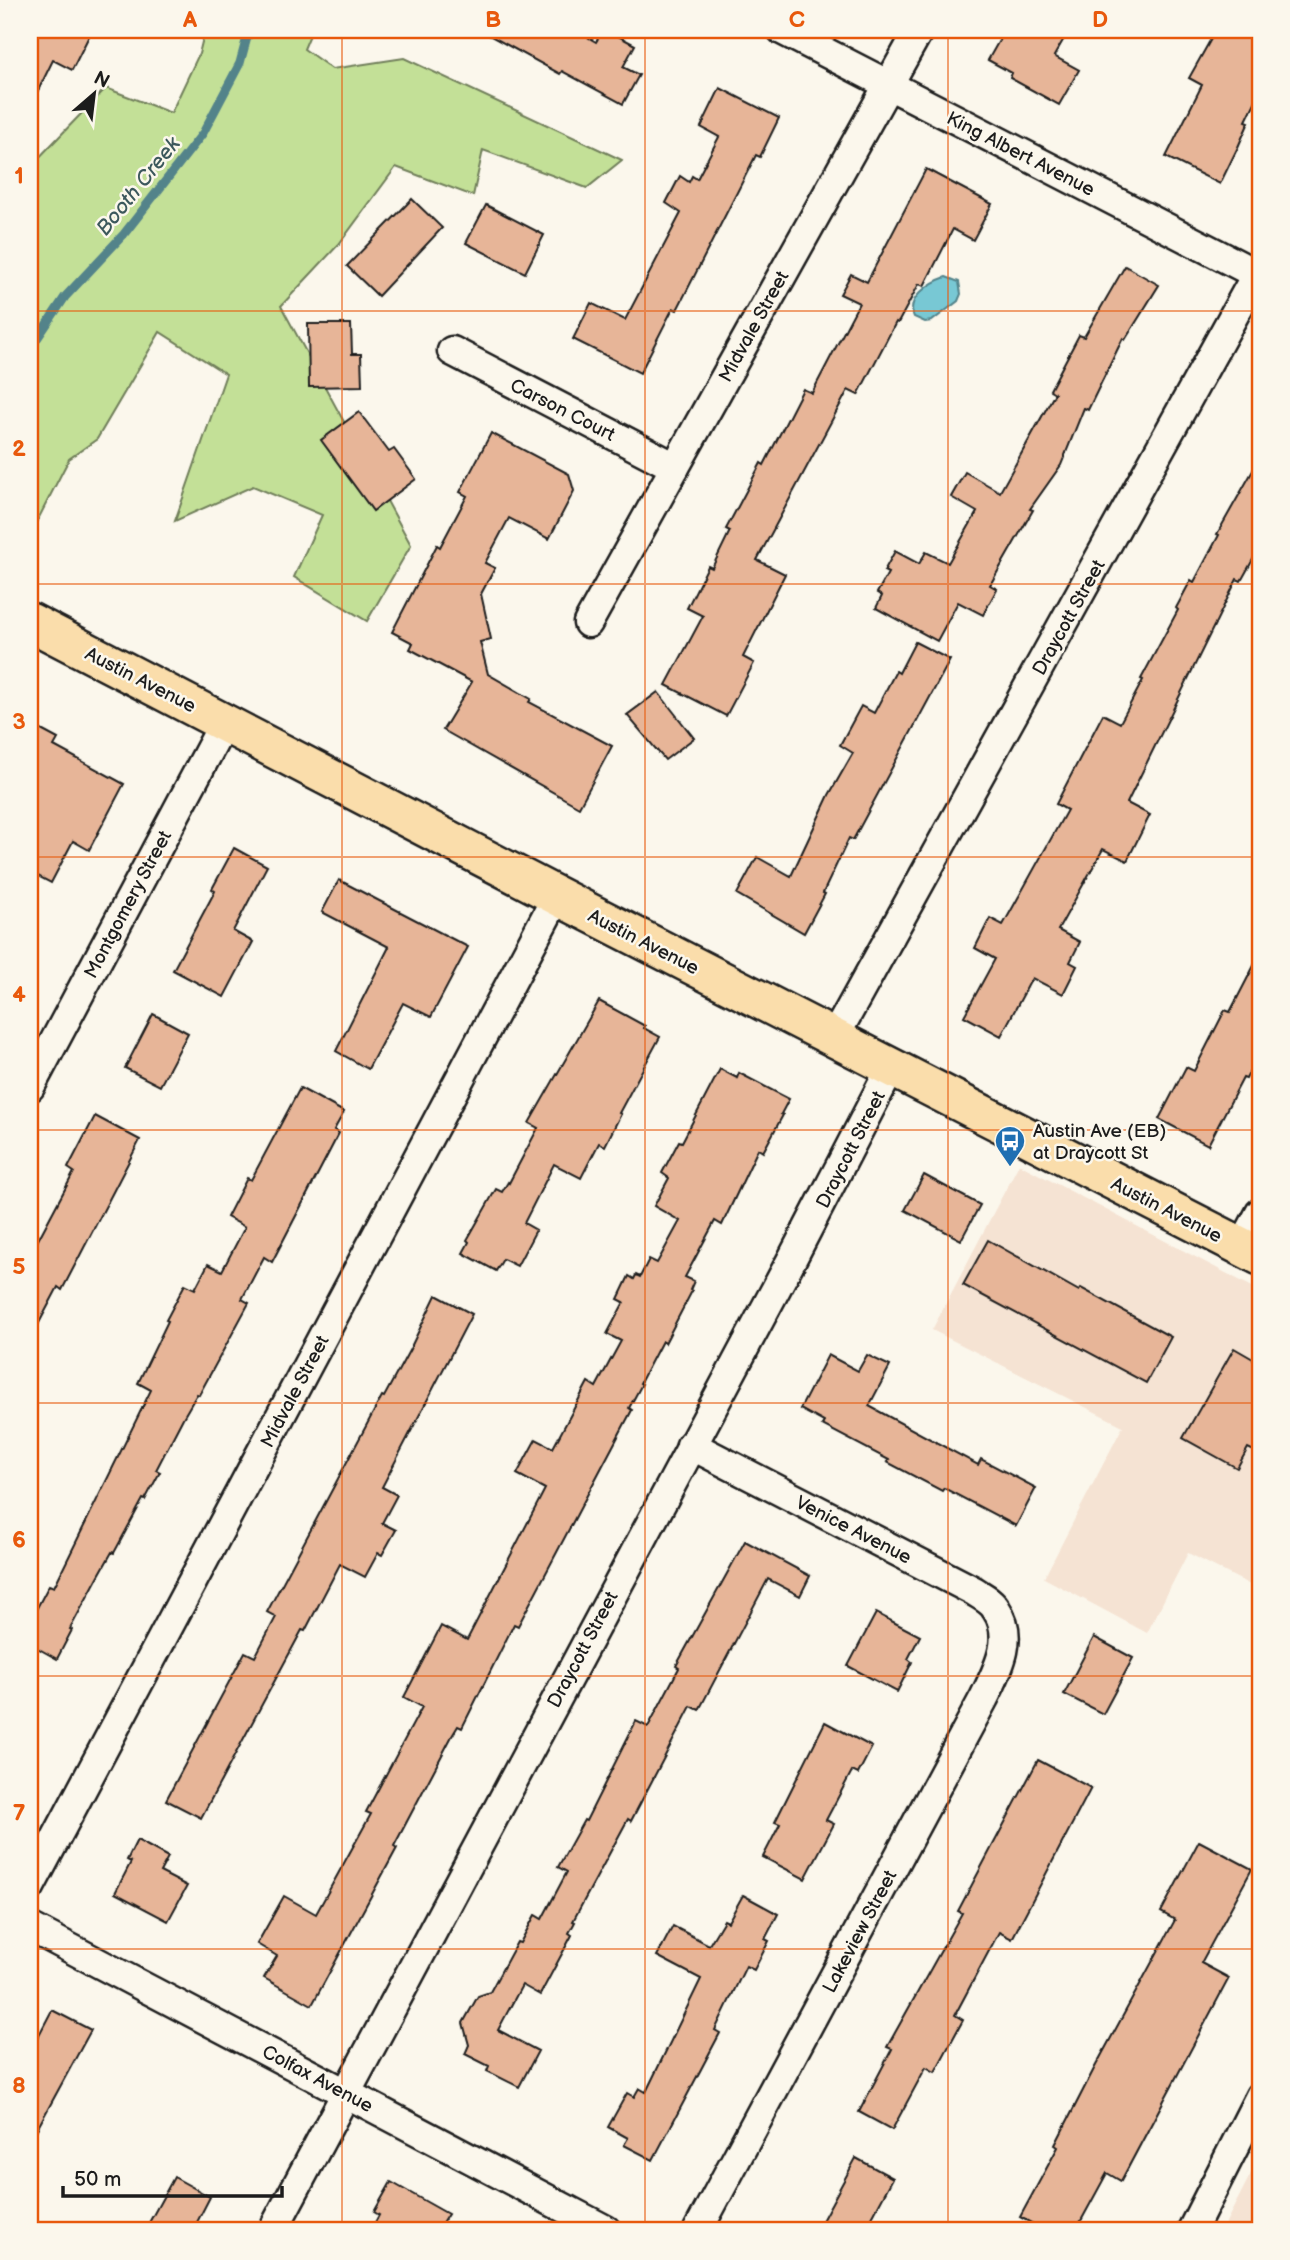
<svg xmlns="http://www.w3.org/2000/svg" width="1290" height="2260" viewBox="0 0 1290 2260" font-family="'Balsamiq Sans',sans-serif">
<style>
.built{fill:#f5e3d3}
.green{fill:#c3e097;stroke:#707e5a;stroke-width:2}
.water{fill:#78c8d4;stroke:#53838a;stroke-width:2}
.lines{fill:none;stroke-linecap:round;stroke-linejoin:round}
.stream{stroke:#53838a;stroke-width:9}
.building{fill:#e7b598;stroke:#1c1c1c;stroke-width:2}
.minor-casing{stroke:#1c1c1c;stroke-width:33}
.major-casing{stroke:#1c1c1c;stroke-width:42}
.minor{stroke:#fbf7ec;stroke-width:28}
.major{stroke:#faddab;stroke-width:37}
.grid{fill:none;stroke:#e8590c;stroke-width:2;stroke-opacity:0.55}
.labels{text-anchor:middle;stroke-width:5;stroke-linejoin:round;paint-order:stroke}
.street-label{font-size:19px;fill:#1c1c1c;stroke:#fbf7ec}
.poi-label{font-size:19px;fill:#1c1c1c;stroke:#fbf7ec;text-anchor:start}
.water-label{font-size:21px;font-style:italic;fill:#3c585c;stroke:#fbf7ec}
.neatline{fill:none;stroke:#e8590c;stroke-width:2.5}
.grid-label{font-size:23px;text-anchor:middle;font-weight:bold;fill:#e8590c}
</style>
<rect width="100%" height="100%" fill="#fbf7ec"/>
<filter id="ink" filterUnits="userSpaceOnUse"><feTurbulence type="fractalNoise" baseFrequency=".0143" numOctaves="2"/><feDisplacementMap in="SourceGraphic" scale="14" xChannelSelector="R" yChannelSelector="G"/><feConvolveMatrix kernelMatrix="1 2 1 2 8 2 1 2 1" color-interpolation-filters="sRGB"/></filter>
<g filter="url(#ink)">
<g class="built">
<path d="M1019 1164 1260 1291V1590L1188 1553 1147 1633 1044 1578 1123 1426 932 1330Z"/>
<path d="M1260 2156V2230H1222Z"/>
</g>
<path class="green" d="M205 30H312L304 49 332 69 404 58 622 160 587 188 483 150 473 196 396 167 339 244 281 306 411 545 367 621 294 577 322 515 253 486 175 521 226 374 160 332 97 439 69 459 30 535V167L106 88 171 113 199 54Z"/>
<path class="water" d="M946 277 959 282 961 294 958 301 932 321 925 322 914 317C905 298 931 282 946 277Z"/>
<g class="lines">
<path class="stream" d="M30 349 65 297 124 234 203 133 240 63 249 30"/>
</g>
<g class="building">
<path d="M37 30H92L72 70 53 60 30 107V44Z"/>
<path d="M480 30H575L596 42 603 30H607L635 45 623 67 639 75 623 104 562 71 560 74Z"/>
<path d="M1005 30H1069L1054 56 1079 70 1059 105 1010 78 1012 73 988 60Z"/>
<path d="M1216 30H1260V92L1246 121 1249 122 1238 147 1220 184 1166 157 1202 85 1189 78Z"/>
<path d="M720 88 779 118 760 157 756 155 677 310 673 308 640 373 573 339 591 303 625 320 681 213 666 203 680 176 689 182 692 176 697 179 719 137 701 127Z"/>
<path d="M926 169 992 204 973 240 953 229 924 286 919 284 898 323 896 322 858 395 848 390 757 560 785 574 743 657 754 663 726 716 666 685 703 616 687 608 708 566 712 568 730 531 726 529 761 463 764 465 803 389 812 393 859 303 840 294 851 274 867 282Z"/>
<path d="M412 199 442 228 378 296 347 266Z"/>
<path d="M486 205 544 235 525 273 466 243Z"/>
<path d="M1125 266 1159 285 1125 340 1123 338 1088 410 1084 408 1061 465 1030 509 1033 510 990 585 997 589 983 615 958 602 937 641 876 608 882 596 877 593 888 573 884 571 895 551 919 564 926 552 948 563 977 512 951 497 965 472 1000 492 1055 393 1050 390 1079 335 1084 337Z"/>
<path d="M308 324H351L352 354H361L362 386 309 387Z"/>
<path d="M359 412 389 452 394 449 416 479 373 511 321 440Z"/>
<path d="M491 433 569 474 574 491 549 539 509 518 485 563 495 568 481 594 491 639 480 642 488 674 531 699 529 702 612 746 579 807 443 730 472 682 410 649 413 643 392 632 437 545 440 547 467 496 460 492Z"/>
<path d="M1260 458V547L1241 581 1237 579 1127 803 1150 815 1127 861 1103 849 1058 930 1080 942 1070 962 1077 966 1063 994 1032 978 1001 1036 964 1016 995 959 975 948 990 918 1003 925 1067 810 1056 804 1103 714 1120 723 1143 680 1141 679 1178 610 1176 608 1191 580 1194 582 1219 535 1217 534Z"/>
<path d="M915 642 950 660 853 840 849 838 823 893 825 894 804 933 737 894 757 857 791 876 829 795 853 753 840 745 861 706 874 713 896 671 899 673Z"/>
<path d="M658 692 694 738 665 760 627 715Z"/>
<path d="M30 724 58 739 54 746 124 784 89 850 73 841 51 883 30 872Z"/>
<path d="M234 848 267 866 233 931 253 942 224 997 173 970 215 891 212 889Z"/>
<path d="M339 880 468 947 431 1017 403 1003 368 1069 336 1051 389 947 322 912Z"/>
<path d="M1260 954V1051L1246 1079 1243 1078 1208 1145 1159 1119 1186 1067 1194 1071 1225 1010 1230 1012Z"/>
<path d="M599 1001 645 1026 644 1028 660 1037 619 1113 621 1114 605 1146 599 1143 581 1178 554 1164 524 1223 536 1230 517 1266 503 1259 496 1271 463 1253 469 1242 467 1240 496 1189 502 1192 508 1182 509 1183 538 1128 529 1123Z"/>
<path d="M153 1014 188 1033 160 1086 125 1068Z"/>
<path d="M720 1069 737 1078 739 1073 789 1099 781 1114 783 1115 763 1152 758 1149 722 1225 715 1221 685 1277 694 1281 690 1290 692 1291 665 1343 662 1341 640 1383 642 1384 629 1408 632 1410 518 1626 514 1624 462 1728 458 1726 452 1736 394 1846 397 1848 312 2005 264 1978 277 1956 257 1944 284 1896 316 1914 371 1814 366 1812 422 1707 404 1697 441 1626 467 1640 545 1489 517 1474 536 1439 553 1448 588 1382 596 1387 621 1341 607 1334 624 1302 618 1299 629 1276 634 1279 636 1275 640 1277 649 1259 657 1263 680 1221 654 1206 669 1178 662 1173 679 1141 682 1142Z"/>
<path d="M300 1088 344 1112 334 1130 339 1133 272 1262 264 1257 242 1299 249 1303 199 1395 197 1394 183 1418 156 1470 160 1472 145 1500 143 1499 114 1553 112 1552 98 1577 70 1629 72 1630 57 1659 30 1644V1621L49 1585 54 1587 151 1390 138 1383 168 1321 166 1320 185 1284 195 1289 208 1264 222 1271 245 1227 227 1217 247 1178 251 1180Z"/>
<path d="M95 1116 140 1140 62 1290 58 1287 30 1340V1255L74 1172 68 1168Z"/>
<path d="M924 1175 980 1205 961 1240 905 1210Z"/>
<path d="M988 1240 1079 1291 1081 1288 1171 1337 1146 1383 963 1285Z"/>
<path d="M436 1295 472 1314 382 1487 397 1495 382 1523 396 1530 382 1555 378 1553 365 1577 340 1564 305 1631 302 1630 201 1818 166 1800 245 1652 255 1657 276 1617 267 1612 382 1396 384 1397 410 1349Z"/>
<path d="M1234 1348 1260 1363V1454L1248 1448 1237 1468 1183 1438Z"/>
<path d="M828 1355 858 1371 867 1355 890 1366 869 1406 978 1465 981 1459 1036 1488 1016 1526 944 1488 942 1491 887 1462 889 1460 822 1425 824 1422 800 1409Z"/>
<path d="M745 1541 810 1576 800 1596 768 1579 699 1710 691 1706 631 1821 628 1819 573 1921 575 1922 569 1933 572 1935 540 1995 522 1985 498 2030 538 2051 519 2087 487 2071 489 2066 465 2054 469 2045 463 2023 478 1996 490 1992 517 1942 520 1943 535 1915 542 1919 567 1872 558 1867 584 1820 586 1821 636 1721 648 1727 679 1668 676 1666Z"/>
<path d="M876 1613 920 1636 908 1659 912 1662 897 1692 848 1666Z"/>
<path d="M1094 1637 1133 1658 1103 1714 1064 1694Z"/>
<path d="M825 1722 872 1747 858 1774 852 1771 826 1820 834 1824 805 1879 763 1857 780 1824 775 1822Z"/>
<path d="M1038 1760 1091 1788 1012 1939 999 1932 955 2015 963 2020 935 2072 926 2067 892 2130 859 2112 892 2049 887 2047 962 1913 958 1911Z"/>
<path d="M137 1840 168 1857 160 1872 187 1886 168 1921 115 1893 131 1862 127 1860Z"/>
<path d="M1199 1841 1252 1869 1201 1963 1229 1978 1121 2181 1107 2173 1076 2230H1044L1020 2217 1058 2147 1055 2145 1094 2069 1175 1920 1161 1912Z"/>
<path d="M743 1895 778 1914 765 1939 769 1941 754 1970 746 1966 715 2030 720 2033 653 2160 624 2145 628 2138 608 2127 627 2093 634 2097 639 2088 646 2092 701 1979 657 1956 673 1926 709 1945 724 1920 728 1922Z"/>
<path d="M52 2010 91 2030 30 2142V2052Z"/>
<path d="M856 2158 893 2178 865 2230H817Z"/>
<path d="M174 2177 210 2197 193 2230H145Z"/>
<path d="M391 2182 448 2214 438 2230H371L379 2215 374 2212Z"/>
</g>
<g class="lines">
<g class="minor-casing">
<g id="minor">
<path d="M782 30 1260 276"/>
<path d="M452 351 675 467"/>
<path d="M588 623 919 30"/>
<path d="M834 1038 1260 268"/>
<path d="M30 1087 225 721"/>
<path d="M1242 1247 1260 1213"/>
<path d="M691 1445 974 1591C981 1596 992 1601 996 1609 1016 1638 997 1671 984 1698L698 2230"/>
<path d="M30 1887 557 896"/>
<path d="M30 1927 606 2230"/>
<path d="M273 2230 793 1257 891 1068"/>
<path d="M1192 2230 1260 2096"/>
</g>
</g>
<g class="major-casing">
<path id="major" d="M30 622 557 896 1260 1256"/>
</g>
<use href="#minor" class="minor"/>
<use href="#major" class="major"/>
</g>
</g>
<path class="grid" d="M342 30V2230M645 30V2230M948 30V2230M30 311H1260M30 584H1260M30 857H1260M30 1130H1260M30 1403H1260M30 1676H1260M30 1949H1260"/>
<defs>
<g id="bus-pin" transform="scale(1.575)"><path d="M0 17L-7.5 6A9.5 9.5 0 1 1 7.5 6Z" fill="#1f6fb2" stroke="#fbf7ec"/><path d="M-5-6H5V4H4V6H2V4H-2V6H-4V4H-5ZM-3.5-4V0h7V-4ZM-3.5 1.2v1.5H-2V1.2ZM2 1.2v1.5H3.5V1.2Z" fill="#fff"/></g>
</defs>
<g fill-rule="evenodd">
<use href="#bus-pin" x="1010" y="1141"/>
</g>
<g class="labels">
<g class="street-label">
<text transform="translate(1021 153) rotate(27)" y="7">King Albert Avenue</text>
<text transform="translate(753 326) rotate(-61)" y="7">Midvale Street</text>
<text transform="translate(563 409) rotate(27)" y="7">Carson Court</text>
<text transform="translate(1068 617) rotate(-61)" y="7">Draycott Street</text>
<text transform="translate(141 679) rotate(27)" y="7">Austin Avenue</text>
<text transform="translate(127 904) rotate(-62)" y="7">Montgomery Street</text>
<text transform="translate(644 941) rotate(27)" y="7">Austin Avenue</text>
<text transform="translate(850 1149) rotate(-63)" y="7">Draycott Street</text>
<text transform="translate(1167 1209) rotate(27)" y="7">Austin Avenue</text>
<text transform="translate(294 1391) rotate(-62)" y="7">Midvale Street</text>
<text transform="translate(854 1529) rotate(27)" y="7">Venice Avenue</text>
<text transform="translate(582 1649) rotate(-62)" y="7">Draycott Street</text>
<text transform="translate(859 1931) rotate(-62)" y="7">Lakeview Street</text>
<text transform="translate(318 2078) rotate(28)" y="7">Colfax Avenue</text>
</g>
<g class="poi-label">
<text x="1033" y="1137">Austin Ave (EB)<tspan x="1033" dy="22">at Draycott St</tspan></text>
</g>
<g class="water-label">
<text transform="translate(138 186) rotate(-51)" y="7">Booth Creek</text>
</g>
</g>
<rect width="1290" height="2260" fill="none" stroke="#fbf7ec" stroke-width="77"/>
<g transform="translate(94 94) rotate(28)" stroke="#fbf7ec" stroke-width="5" paint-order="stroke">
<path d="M0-5L12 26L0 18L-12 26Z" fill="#1c1c1c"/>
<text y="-10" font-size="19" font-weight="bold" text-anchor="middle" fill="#1c1c1c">N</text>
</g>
<path d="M63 2186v10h219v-10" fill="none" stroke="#1c1c1c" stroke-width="3.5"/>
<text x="74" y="2186" font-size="21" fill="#1c1c1c" stroke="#fbf7ec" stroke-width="5" paint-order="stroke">50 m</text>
<rect x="38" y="38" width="1214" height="2184" class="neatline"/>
<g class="grid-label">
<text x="190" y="27">A</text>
<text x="493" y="27">B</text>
<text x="797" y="27">C</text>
<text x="1100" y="27">D</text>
<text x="19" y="183">1</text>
<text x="19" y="456">2</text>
<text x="19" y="729">3</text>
<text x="19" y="1002">4</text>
<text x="19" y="1274">5</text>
<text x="19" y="1547">6</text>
<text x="19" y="1820">7</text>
<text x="19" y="2093">8</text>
</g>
</svg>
